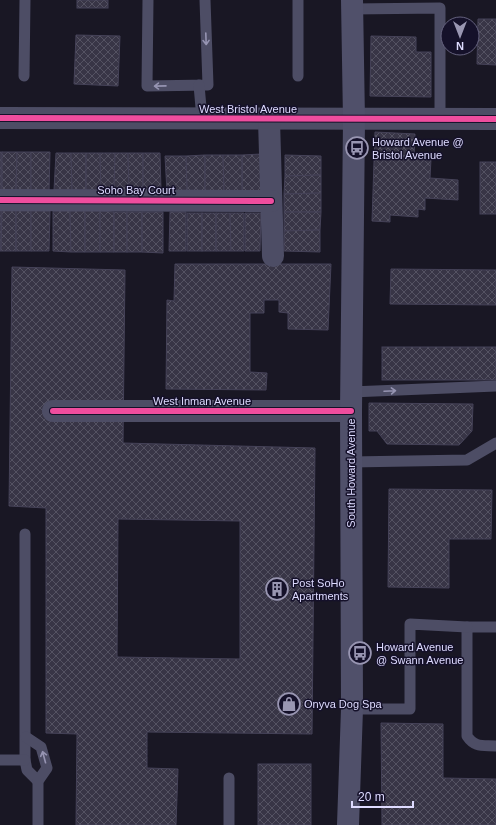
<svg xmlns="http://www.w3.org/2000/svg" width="496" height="825" viewBox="0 0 496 825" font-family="Helvetica,sans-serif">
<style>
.building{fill:url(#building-cross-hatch);stroke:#454258;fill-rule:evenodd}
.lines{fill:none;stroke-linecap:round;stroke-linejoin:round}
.service{stroke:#4d4d65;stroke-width:11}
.minor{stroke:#4d4d65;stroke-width:22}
.secondary{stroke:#50506a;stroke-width:22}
.cycleway-casing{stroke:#15112a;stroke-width:8}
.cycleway{stroke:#ef4d9e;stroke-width:6}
.oneway{stroke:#9694b2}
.labels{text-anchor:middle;stroke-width:3;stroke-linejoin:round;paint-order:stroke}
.street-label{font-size:11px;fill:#dedbff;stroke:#15112a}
.poi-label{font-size:11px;fill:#dedbff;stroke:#15112a;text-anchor:start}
</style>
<defs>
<pattern id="building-cross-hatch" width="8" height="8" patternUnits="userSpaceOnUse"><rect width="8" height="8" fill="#383546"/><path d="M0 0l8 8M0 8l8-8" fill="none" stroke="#545262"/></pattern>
</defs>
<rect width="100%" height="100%" fill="#191724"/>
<g class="building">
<rect x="77" y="0" width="31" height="8"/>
<path d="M478 19H496V65L477 64Z"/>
<path d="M76 35 120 36 118 86 74 84Z"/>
<path d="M371 36 416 37V52H431V97L370 96Z"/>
<path d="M375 132 415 134 414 158 431 159 430 178 458 180V200L425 198V210L418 209V217L390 215V222L372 221Z"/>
<rect x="0" y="152" width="2" height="39"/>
<path d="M2 152H17L16 191H2Z"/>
<path d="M17 152H31V191H16Z"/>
<path d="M31 152H50L49 192 31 191Z"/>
<path d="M56 153H71L72 190H54Z"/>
<path d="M71 153H86V190H72Z"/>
<path d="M86 153H100L101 191 86 190Z"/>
<path d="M100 153H115L114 191H101Z"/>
<path d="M115 153H128L129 191H114Z"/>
<path d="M128 153H143V191H129Z"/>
<path d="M143 153H160L161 191H143Z"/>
<path d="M261 154 262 191H242V155Z"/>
<path d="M205 155V192H187L186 156Z"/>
<path d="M205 155H223L224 191 205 192Z"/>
<path d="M223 155H242V191H224Z"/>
<path d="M285 155 321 156V175L285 176Z"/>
<path d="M165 156H186L187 192H167Z"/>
<rect x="480" y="162" width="16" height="52"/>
<path d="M321 175V193L284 194 285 176Z"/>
<path d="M321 193V212H284V194Z"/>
<path d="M0 211H2L1 251H0Z"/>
<path d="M2 211H16V251H1Z"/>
<rect x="16" y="211" width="15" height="40"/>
<path d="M31 211H50L49 251H31Z"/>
<path d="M53 211H70L71 252 53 251Z"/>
<path d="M70 211H85V252H71Z"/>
<rect x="85" y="211" width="15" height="41"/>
<path d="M100 211 114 212V252H100Z"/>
<rect x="114" y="212" width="13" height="40"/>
<rect x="127" y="212" width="15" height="40"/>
<path d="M142 212H163V253L142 252Z"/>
<path d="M170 212H186V251H169Z"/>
<path d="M284 212H321L320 230 284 231Z"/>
<rect x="187" y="213" width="15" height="38"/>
<rect x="202" y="213" width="14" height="38"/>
<path d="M216 213H230L231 251H216Z"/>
<path d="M230 213H244V251H231Z"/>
<path d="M245 213H261L260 251H245Z"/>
<path d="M320 230V252L284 251V231Z"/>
<path d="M175 264H331L328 330 288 329V313L279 312V300H264V313H250V372L267 373 266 390 166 389 167 300 174 301Z"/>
<path d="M12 267 125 270 123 443 315 448 312 734 147 732V768L178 769 176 825H76L77 734 46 733V508L9 506ZM118 519 240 521V659L117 657Z"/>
<path d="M391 269 496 270V305L390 304Z"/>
<rect x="382" y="347" width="114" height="33"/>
<path d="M369 403 473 404 472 431 459 445 387 444 377 431H369Z"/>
<path d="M389 489 492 490 491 539H449V588L388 587Z"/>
<path d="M381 723 443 724V778L496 779V825H382Z"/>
<rect x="258" y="764" width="53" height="61"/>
</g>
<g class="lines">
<g class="service">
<path d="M148 0 147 86 208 85 205 0"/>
<path d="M298 0V76"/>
<path d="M352 9 440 8V120"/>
<path d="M24 76 25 0"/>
<path d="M199 85 202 119"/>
<path d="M351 392 496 386"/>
<path d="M351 462 467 460 496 443"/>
<path d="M25 534V760L27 770 38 781"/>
<path d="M496 627H467V736C475 748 483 745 496 746"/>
<path d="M352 709H410V624L467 627"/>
<path d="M26 737 41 747 47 768 38 781V825"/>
<path d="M0 760H25"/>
<path d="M229 778V825"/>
</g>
<g class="minor">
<path d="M0 118 496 119"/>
<path d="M269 120 273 256"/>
<path d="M0 200 271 201"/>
<path d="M53 411H351"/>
</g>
<path class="secondary" d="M348 825 352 709 351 411 354 120 352 0"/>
<g class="cycleway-casing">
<g id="cycleway">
<path d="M0 118 496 119"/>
<path d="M0 200 271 201"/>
<path d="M53 411H351"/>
</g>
</g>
<use href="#cycleway" class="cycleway"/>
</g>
<defs><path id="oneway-shaft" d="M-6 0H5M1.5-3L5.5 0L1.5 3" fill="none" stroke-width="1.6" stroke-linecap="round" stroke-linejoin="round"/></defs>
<g class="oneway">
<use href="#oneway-shaft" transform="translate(206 39) rotate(88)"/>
<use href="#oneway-shaft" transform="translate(160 86) rotate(179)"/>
<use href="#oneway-shaft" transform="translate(390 391) rotate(-3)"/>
<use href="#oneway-shaft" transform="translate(44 757) rotate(-105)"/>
</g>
<defs>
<g id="bus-ring" transform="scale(1.15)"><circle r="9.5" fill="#15112a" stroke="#9996b2" stroke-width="1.5"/><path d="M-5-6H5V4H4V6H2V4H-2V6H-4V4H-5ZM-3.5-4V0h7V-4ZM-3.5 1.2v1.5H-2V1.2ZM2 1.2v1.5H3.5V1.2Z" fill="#9996b2"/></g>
<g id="building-ring" transform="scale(1.15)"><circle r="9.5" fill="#15112a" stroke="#9996b2" stroke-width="1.5"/><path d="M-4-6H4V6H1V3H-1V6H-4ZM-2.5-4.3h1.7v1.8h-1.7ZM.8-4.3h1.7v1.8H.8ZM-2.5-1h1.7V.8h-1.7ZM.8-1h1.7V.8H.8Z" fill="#9996b2"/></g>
<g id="shop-ring" transform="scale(1.15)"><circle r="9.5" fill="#15112a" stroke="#9996b2" stroke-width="1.5"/><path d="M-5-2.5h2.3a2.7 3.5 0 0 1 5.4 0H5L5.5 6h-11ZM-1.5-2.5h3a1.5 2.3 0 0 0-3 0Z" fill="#9996b2"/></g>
</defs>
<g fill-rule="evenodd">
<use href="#bus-ring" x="357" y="148"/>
<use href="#building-ring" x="277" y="589"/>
<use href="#bus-ring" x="360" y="653"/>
<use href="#shop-ring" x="289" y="704"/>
</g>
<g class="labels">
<g class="street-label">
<text x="248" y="113">West Bristol Avenue</text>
<text x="136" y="194">Soho Bay Court</text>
<text x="202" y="405">West Inman Avenue</text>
<text transform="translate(351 473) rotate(-90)" y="4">South Howard Avenue</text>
</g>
<g class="poi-label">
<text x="372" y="146">Howard Avenue @<tspan x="372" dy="13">Bristol Avenue</tspan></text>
<text x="292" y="587">Post SoHo<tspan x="292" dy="13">Apartments</tspan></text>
<text x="376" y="651">Howard Avenue<tspan x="376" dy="13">@ Swann Avenue</tspan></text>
<text x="304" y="708">Onyva Dog Spa</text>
</g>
</g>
<g transform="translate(460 36) rotate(180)"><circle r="19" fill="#15112a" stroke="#65627f"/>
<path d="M0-3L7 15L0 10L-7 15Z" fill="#9996b2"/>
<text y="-6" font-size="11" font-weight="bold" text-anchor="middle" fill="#dedbff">N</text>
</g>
<path d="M352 801v6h61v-6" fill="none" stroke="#dedbff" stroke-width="2"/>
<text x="358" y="801" font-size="12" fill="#dedbff" stroke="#15112a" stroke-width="3" paint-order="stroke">20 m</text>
</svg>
